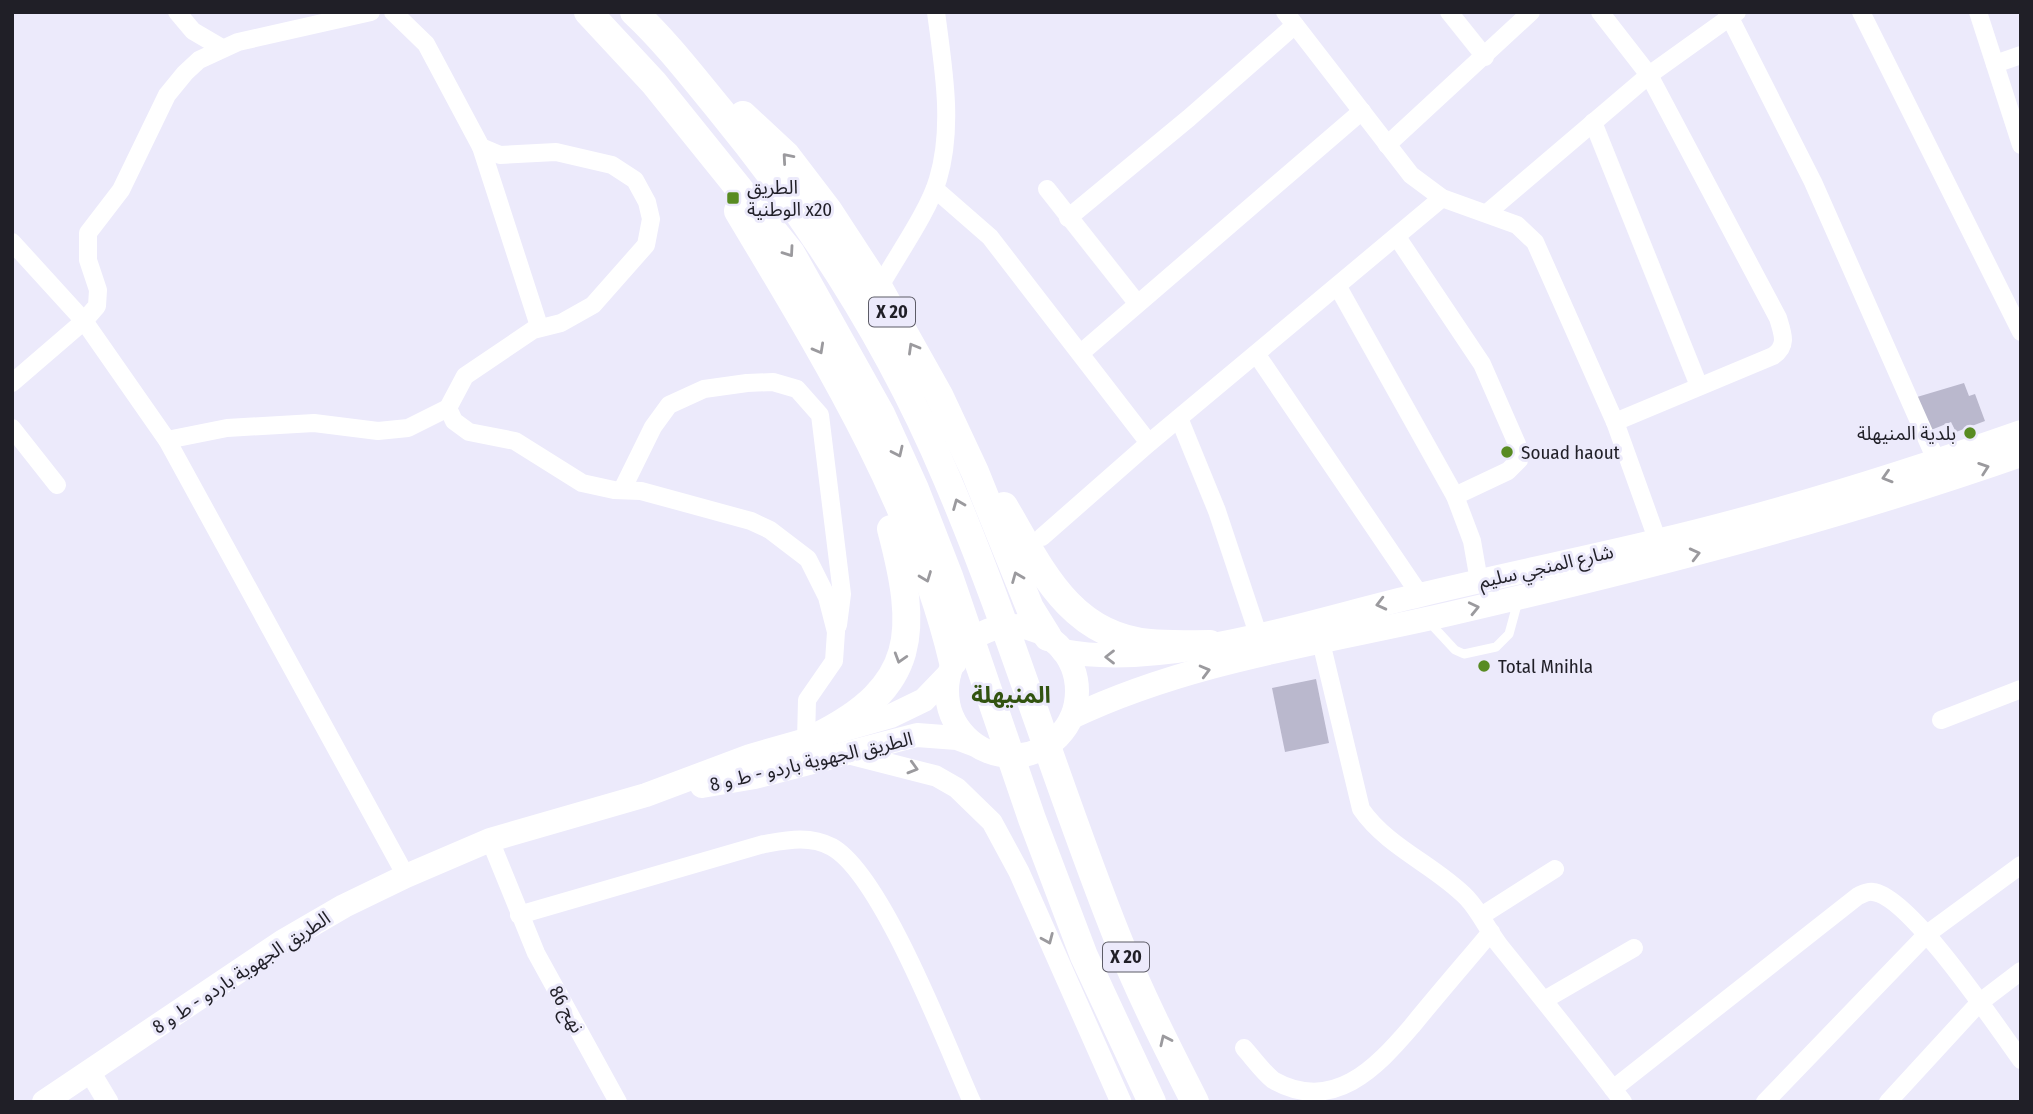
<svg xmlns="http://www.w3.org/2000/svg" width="2033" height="1114" viewBox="0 0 2033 1114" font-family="'Fira Sans Condensed','Noto Sans Arabic',sans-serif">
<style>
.building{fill:#bab8cd}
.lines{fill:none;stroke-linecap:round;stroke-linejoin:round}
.service{stroke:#fff;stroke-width:9}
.minor{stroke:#fff;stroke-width:18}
.tertiary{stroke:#fff;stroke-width:21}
.secondary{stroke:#fff;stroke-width:24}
.trunk{stroke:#fff;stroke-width:28}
.oneway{stroke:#9b9a9e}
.poi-dot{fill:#588b22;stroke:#eceafb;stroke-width:2.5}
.labels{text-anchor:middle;stroke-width:6;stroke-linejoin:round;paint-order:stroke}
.shield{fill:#eceafb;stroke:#5d5c67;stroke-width:2}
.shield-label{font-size:18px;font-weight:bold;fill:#201f27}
.poi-label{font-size:19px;fill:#201f27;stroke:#eceafb;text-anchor:start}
.street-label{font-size:19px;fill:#201f27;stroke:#eceafb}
.quarter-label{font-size:23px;font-weight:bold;fill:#325310;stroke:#eceafb}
</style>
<rect width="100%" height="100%" fill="#eceafb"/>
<g class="building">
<path d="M1964 383 1969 396 1975 394 1985 421 1956 432 1951 422 1931 430 1917 397Z"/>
<path d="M1316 679 1329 743 1285 752 1272 688Z"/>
</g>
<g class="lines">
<path class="service" d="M1430 623 1455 650 1464 654 1496 647 1509 634 1518 601"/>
<g class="minor">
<path d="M177 12 193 31 222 48"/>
<path d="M393 12 426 44 481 147 539 326"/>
<path d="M1285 12 1411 175 1442 198 1517 225 1535 242 1615 422 1661 550"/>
<path d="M1449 12 1485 57"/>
<path d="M1600 12 1649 75 1778 318C1783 334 1788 346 1773 356L1615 422"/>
<path d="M1727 12 1813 182 1937 462"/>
<path d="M1861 12 2021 332"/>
<path d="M1978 12 2021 145"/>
<path d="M1995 64 2021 55"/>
<path d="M1593 122 1699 386"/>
<path d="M1387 145 1531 12"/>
<path d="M935 189 990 237 1149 443"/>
<path d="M1047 189 1137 303"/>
<path d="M1487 213 1649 75 1737 12"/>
<path d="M1068 218 1189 118 1295 25"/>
<path d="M1397 237 1482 364 1517 444 1519 460 1508 471 1455 496"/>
<path d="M12 242 84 321 167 440 406 876"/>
<path d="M1338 287 1455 496 1472 541 1479 581"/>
<path d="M879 288C896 257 929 211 938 179 954 126 943 66 936 12"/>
<path d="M1082 352 1362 111"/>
<path d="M1257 355 1420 595"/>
<path d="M12 383 84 321 97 306 98 290 88 260V233L121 190 167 95 185 73 199 60 238 42 371 12"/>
<path d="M448 408 454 421 469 432 515 441 582 483 614 490 641 491 751 521 770 530 808 559 827 597 836 632 834 661 807 700 806 740"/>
<path d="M1179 418 1217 511 1258 634"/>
<path d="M12 428 57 485"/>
<path d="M167 440 227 428 314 423 378 431 408 428 448 408 465 376 533 330 561 323 593 305 646 245 651 219 647 202 635 180 612 165 556 152 500 155 481 147"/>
<path d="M622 490 653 427 669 405 704 389 747 383 773 382 797 389 820 415 842 594 838 625"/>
<path d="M1042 537 1149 443 1442 198"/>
<path d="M1321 642 1361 809C1388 848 1435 865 1467 898 1481 913 1488 931 1500 946 1542 998 1583 1049 1623 1102"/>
<path d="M1941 720 2021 689"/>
<path d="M490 840 536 953 618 1102"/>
<path d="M519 915 764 844C787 840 810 835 832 847 882 875 946 1044 972 1102"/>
<path d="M1481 916 1555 869"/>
<path d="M1546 999 1634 948"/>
<path d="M1244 1048C1253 1058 1262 1071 1273 1080 1333 1114 1376 1068 1412 1026 1438 994 1465 963 1491 932"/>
<path d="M1613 1089 1858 896C1863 894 1867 891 1873 892 1910 896 1997 1027 2021 1060"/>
<path d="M1765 1102 1927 934 2021 865"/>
<path d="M1888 1102 1979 1003 2021 971"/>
</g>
<g class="tertiary">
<path d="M846 753 936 776 957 788 992 822 1019 872 1121 1102"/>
<path d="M90 1072 108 1102"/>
</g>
<g class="secondary">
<circle cx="1012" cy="691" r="65"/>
<path d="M1063 651C1168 671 1315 619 1420 595 1499 576 1578 560 1657 541 1780 512 1901 474 2021 432"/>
<path d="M1072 717C1189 661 1323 643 1449 614 1644 569 1832 521 2021 455"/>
<path d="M702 786 755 777 917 735 957 738 973 744"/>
<path d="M44 1102 282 942 344 906 406 876 490 840 646 795 750 756 891 716 924 700 949 674"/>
</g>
<g class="trunk">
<path d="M588 12 654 83 791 253 881 414 915 489 949 576 1032 819 1084 956 1152 1102"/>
<path d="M634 12C666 42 692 76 720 110 811 221 891 346 947 479 1011 629 1057 787 1118 939 1140 994 1168 1049 1195 1102"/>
<path d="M743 115 786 155 828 210 879 288 939 395 975 472 1030 608 1048 637"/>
<path d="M738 211C822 352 915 501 953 662"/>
<path d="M1004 506C1040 567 1069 636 1150 643 1170 645 1190 644 1210 644"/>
<path d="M816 737C919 686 918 631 891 529"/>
</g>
</g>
<defs><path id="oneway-chevron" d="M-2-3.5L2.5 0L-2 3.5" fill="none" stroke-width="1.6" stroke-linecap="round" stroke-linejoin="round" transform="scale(1.75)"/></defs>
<g class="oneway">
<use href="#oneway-chevron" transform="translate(787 158) rotate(-131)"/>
<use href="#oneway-chevron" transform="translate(789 252) rotate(55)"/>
<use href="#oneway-chevron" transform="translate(913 348) rotate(-120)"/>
<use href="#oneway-chevron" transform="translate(819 349) rotate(61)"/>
<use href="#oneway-chevron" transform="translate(898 452) rotate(65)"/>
<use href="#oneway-chevron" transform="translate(1984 468) rotate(-19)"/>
<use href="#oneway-chevron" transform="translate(1887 477) rotate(163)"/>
<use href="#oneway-chevron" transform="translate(958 504) rotate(-112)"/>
<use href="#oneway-chevron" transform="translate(1695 554) rotate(-14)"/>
<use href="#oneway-chevron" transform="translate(926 577) rotate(69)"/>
<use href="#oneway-chevron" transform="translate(1017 577) rotate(-112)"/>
<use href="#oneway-chevron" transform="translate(1381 604) rotate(166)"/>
<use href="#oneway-chevron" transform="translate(1474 608) rotate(-13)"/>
<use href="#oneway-chevron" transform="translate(1110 657) rotate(180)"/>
<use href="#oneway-chevron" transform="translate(900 658) rotate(107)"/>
<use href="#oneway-chevron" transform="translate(1205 671) rotate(-15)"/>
<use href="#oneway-chevron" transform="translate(913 768) rotate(16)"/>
<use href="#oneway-chevron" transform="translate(1048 939) rotate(67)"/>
<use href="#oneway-chevron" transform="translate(1165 1040) rotate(-115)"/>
</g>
<g class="poi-dot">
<rect x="726" y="191" width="14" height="14" rx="3.5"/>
<circle cx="1970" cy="433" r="7"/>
<circle cx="1507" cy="452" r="7"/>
<circle cx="1484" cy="666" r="7"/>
</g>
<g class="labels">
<g class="shield">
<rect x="869" y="297.5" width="46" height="29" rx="5"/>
<rect x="1103" y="942.5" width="46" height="29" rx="5"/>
</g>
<g class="shield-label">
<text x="892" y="318">X 20</text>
<text x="1126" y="963">X 20</text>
</g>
<g class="poi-label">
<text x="747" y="194">الطريق<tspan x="747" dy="22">الوطنية x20</tspan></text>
<text x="1956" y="440" text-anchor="end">بلدية المنيهلة</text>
<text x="1521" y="459">Souad haout</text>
<text x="1498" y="673">Total Mnihla</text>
</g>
<g class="street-label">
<text transform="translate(1546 566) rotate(-13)" y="7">شارع المنجي سليم</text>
<text transform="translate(811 761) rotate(-13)" y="7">الطريق الجهوية باردو - ط و 8</text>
<text transform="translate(241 972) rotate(-33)" y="7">الطريق الجهوية باردو - ط و 8</text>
<text transform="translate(567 1009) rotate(61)" y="7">نهج 86</text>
</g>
<g class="quarter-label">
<text x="1011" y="703">المنيهلة</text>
</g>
</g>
<rect width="2033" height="1114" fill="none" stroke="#201f27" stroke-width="28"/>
</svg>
